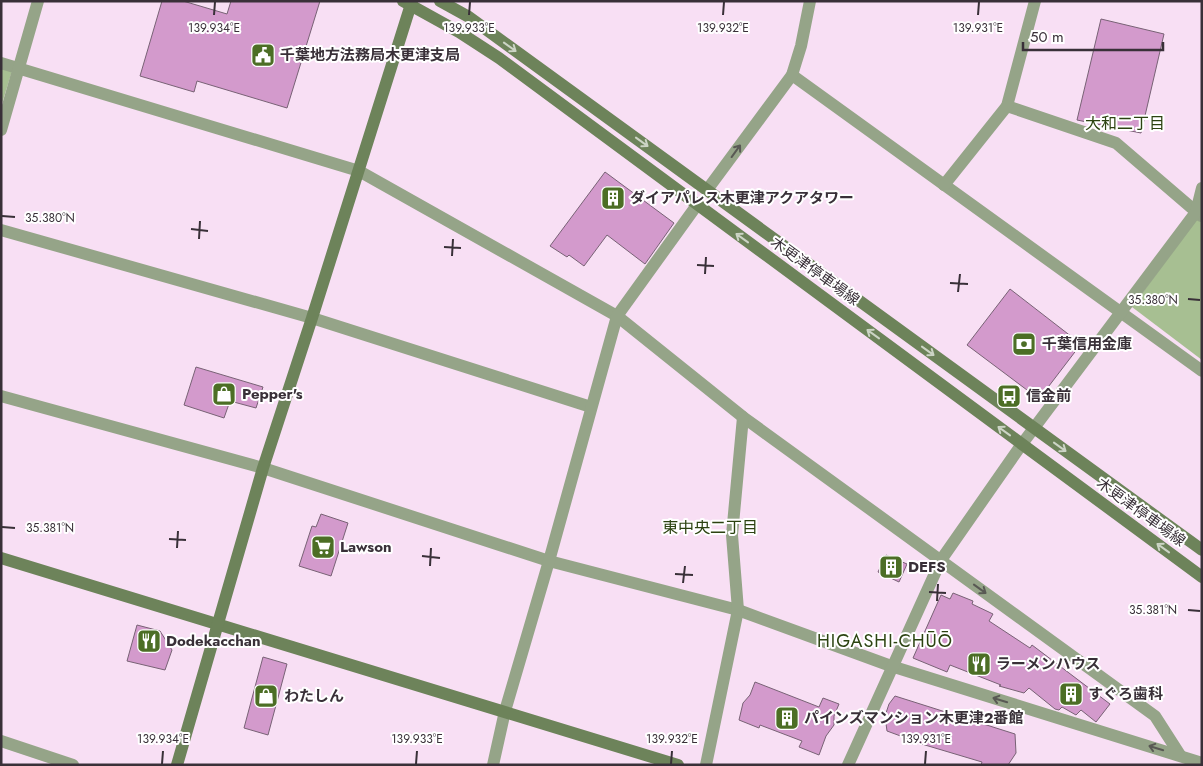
<svg xmlns="http://www.w3.org/2000/svg" width="1203" height="766" viewBox="0 0 1203 766" font-family="Jost,'Noto Sans JP',sans-serif">
<style>
.green{fill:#a7bf92}
.building{fill:#d39acc;stroke:#786275}
.lines{fill:none;stroke-linecap:round;stroke-linejoin:round}
.street{stroke:#95a488;stroke-width:12}
.secondary{stroke:#6d835a;stroke-width:12}
.oneway{stroke:#ccd4c5}
.oneway2{stroke:#595954}
.ticks{fill:none;stroke:#393038;stroke-width:2}
.labels{text-anchor:middle;stroke-width:4;stroke-linejoin:round;paint-order:stroke}
.poi-label{font-size:15px;font-weight:bold;fill:#393038;stroke:#fff;text-anchor:start}
.street-label{font-size:15px;fill:#393038;stroke:#fff}
.neighbourhood-label{font-size:16px;fill:#2c4311;stroke:#fff}
.quarter-label{font-size:18px;letter-spacing:1px;fill:#2c4311;stroke:#fff}
.ticks-label{font-size:12px;text-anchor:middle;fill:#393038;stroke:#fff;stroke-width:4;stroke-linejoin:round;paint-order:stroke}
</style>
<rect width="100%" height="100%" fill="#f8dff4"/>
<g class="green">
<path d="M1 68 12 71 1 107Z"/>
<path d="M1197 218 1202 222V360L1132 307Z"/>
</g>
<g class="building">
<path d="M162 1H183L227 14 231 1H320L287 108 197 81 194 92 140 76Z"/>
<path d="M1101 19 1164 34 1141 133 1077 120Z"/>
<path d="M605 172 674 223 645 264 607 235 584 266 569 255 567 257 550 246Z"/>
<path d="M1010 289 1081 344 1039 399 967 345Z"/>
<path d="M196 367 263 387 256 408 230 401 224 418 184 405Z"/>
<path d="M321 514 348 523 331 576 299 566 312 526 316 527Z"/>
<path d="M886 555 907 564 899 582 878 572Z"/>
<path d="M953 593 973 601 972 604 993 614 989 621 1030 648 1032 645 1110 704 1096 722 1081 710 1076 715 1062 707 1059 710 1055 709 1029 688 1024 693 999 686 1001 685 950 665 947 672 913 658 941 595 950 599Z"/>
<path d="M137 625 160 631 172 650 165 670 127 661Z"/>
<path d="M263 657 287 664 268 735 244 728Z"/>
<path d="M755 682 819 707 823 698 839 704 834 716V725L826 736 819 755 799 747 802 741 760 725 759 728 739 720 743 703 750 695Z"/>
<path d="M895 696 1015 734 1016 753 1008 765H981L982 762 925 745 887 731 885 716 889 704Z"/>
</g>
<g class="lines">
<g class="street">
<path d="M1 63 359 171 617 316 743 417 1155 716 1180 755"/>
<path d="M792 75 1202 371"/>
<path d="M1007 106 1116 143 1201 216"/>
<path d="M1 130 38 1"/>
<path d="M944 185 1007 106 1035 1"/>
<path d="M707 190 792 75 801 46 810 1"/>
<path d="M1 230 312 318 591 407"/>
<path d="M1 396 263 468 549 561 738 610 891 666 1202 763"/>
<path d="M1 741 73 765"/>
<path d="M493 765 505 711 549 561 617 316 697 205"/>
<path d="M706 765 738 610 732 535 743 417"/>
<path d="M848 765 941 560 1022 444 1196 212 1202 188"/>
</g>
<g class="secondary">
<path d="M403 1 459 32 499 58 1202 577"/>
<path d="M440 1 469 17 1202 550"/>
<path d="M1 558 678 765"/>
<path d="M177 765 263 468 312 318 412 1"/>
</g>
</g>
<defs><path id="oneway-shaft" d="M-6 0H5M1.5-3L5.5 0L1.5 3" fill="none" stroke-width="1.6" stroke-linecap="round" stroke-linejoin="round" transform="scale(1.25)"/></defs>
<g class="oneway">
<use href="#oneway-shaft" transform="translate(510 47) rotate(36)"/>
<use href="#oneway-shaft" transform="translate(642 142) rotate(36)"/>
<use href="#oneway-shaft" transform="translate(742 238) rotate(-144)"/>
<use href="#oneway-shaft" transform="translate(873 334) rotate(-144)"/>
<use href="#oneway-shaft" transform="translate(928 351) rotate(36)"/>
<use href="#oneway-shaft" transform="translate(1004 431) rotate(-144)"/>
<use href="#oneway-shaft" transform="translate(1060 447) rotate(36)"/>
<use href="#oneway-shaft" transform="translate(1163 548) rotate(-144)"/>
</g>
<g class="oneway2">
<use href="#oneway-shaft" transform="translate(736 151) rotate(-54)"/>
<use href="#oneway-shaft" transform="translate(980 589) rotate(36)"/>
<use href="#oneway-shaft" transform="translate(1000 700) rotate(-163)"/>
<use href="#oneway-shaft" transform="translate(1156 748) rotate(-163)"/>
</g>
<path class="ticks" d="M214 15 215 2M469 15 470 2M723 15 724 2M978 15 979 2M2 216 15 217M191 229 208 231M199 239 200 221M444 247 461 248M452 256 453 239M697 265 714 266M705 274 706 257M950 283 968 284M958 292 960 274M1188 299 1200 300M2 527 15 528M169 539 186 540M177 548 178 531M422 556 440 558M430 566 431 548M675 574 693 575M683 583 685 566M929 592 946 593M937 601 938 584M1188 610 1200 611M162 764 163 751M416 764 417 751M671 764 672 751M925 764 926 751"/>
<defs>
<g id="civic-square" transform="scale(1.25)"><rect x="-9" y="-9" width="18" height="18" rx="4" fill="#4c6e25" stroke="#fff"/><path d="M-.6-6.5H3V-4.5H.6V-3L4-1V1h2V6H-6V1h2V-1L-.6-3ZM-1.2 2.5V6h2.4V2.5Z" fill="#fff"/></g>
<g id="building-square" transform="scale(1.25)"><rect x="-9" y="-9" width="18" height="18" rx="4" fill="#4c6e25" stroke="#fff"/><path d="M-4-6H4V6H1V3H-1V6H-4ZM-2.5-4.3h1.7v1.8h-1.7ZM.8-4.3h1.7v1.8H.8ZM-2.5-1h1.7V.8h-1.7ZM.8-1h1.7V.8H.8Z" fill="#fff"/></g>
<g id="bank-square" transform="scale(1.25)"><rect x="-9" y="-9" width="18" height="18" rx="4" fill="#4c6e25" stroke="#fff"/><path d="M-6-4H6V4H-6ZM0-2.3a2.3 2.3 0 1 0 0 4.6a2.3 2.3 0 1 0 0-4.6Z" fill="#fff"/></g>
<g id="shop-square" transform="scale(1.25)"><rect x="-9" y="-9" width="18" height="18" rx="4" fill="#4c6e25" stroke="#fff"/><path d="M-5-2.5h2.3a2.7 3.5 0 0 1 5.4 0H5L5.5 6h-11ZM-1.5-2.5h3a1.5 2.3 0 0 0-3 0Z" fill="#fff"/></g>
<g id="bus-square" transform="scale(1.25)"><rect x="-9" y="-9" width="18" height="18" rx="4" fill="#4c6e25" stroke="#fff"/><path d="M-5-6H5V4H4V6H2V4H-2V6H-4V4H-5ZM-3.5-4V0h7V-4ZM-3.5 1.2v1.5H-2V1.2ZM2 1.2v1.5H3.5V1.2Z" fill="#fff"/></g>
<g id="supermarket-square" transform="scale(1.25)"><rect x="-9" y="-9" width="18" height="18" rx="4" fill="#4c6e25" stroke="#fff"/><path d="M-6-5.5h2.5l.6 2H6L4.5 2H-2.5L-4.4-4H-6ZM-1.5 3.2a1.3 1.3 0 1 0 .1 0ZM3 3.2a1.3 1.3 0 1 0 .1 0Z" fill="#fff"/></g>
<g id="restaurant-square" transform="scale(1.25)"><rect x="-9" y="-9" width="18" height="18" rx="4" fill="#4c6e25" stroke="#fff"/><path d="M-5-6h1v4h1v-4h1v4h1v-4h1v5L-1.5 .5V6h-2V.5L-5-1ZM5-6V6H3V1.5H1.5Q1.5-4 5-6Z" fill="#fff"/></g>
</defs>
<g fill-rule="evenodd">
<use href="#civic-square" x="263" y="55"/>
<use href="#building-square" x="613" y="198"/>
<use href="#bank-square" x="1024" y="344"/>
<use href="#shop-square" x="224" y="394"/>
<use href="#bus-square" x="1009" y="396"/>
<use href="#supermarket-square" x="323" y="547"/>
<use href="#building-square" x="891" y="567"/>
<use href="#restaurant-square" x="149" y="641"/>
<use href="#restaurant-square" x="979" y="664"/>
<use href="#building-square" x="1071" y="694"/>
<use href="#shop-square" x="266" y="696"/>
<use href="#building-square" x="787" y="718"/>
</g>
<g class="labels">
<g class="poi-label">
<text x="280" y="60">千葉地方法務局木更津支局</text>
<text x="630" y="203">ダイアパレス木更津アクアタワー</text>
<text x="1042" y="349">千葉信用金庫</text>
<text x="242" y="399">Pepper's</text>
<text x="1026" y="401">信金前</text>
<text x="340" y="552">Lawson</text>
<text x="908" y="572">DEFS</text>
<text x="166" y="646">Dodekacchan</text>
<text x="996" y="669">ラーメンハウス</text>
<text x="1088" y="699">すぐろ歯科</text>
<text x="284" y="701">わたしん</text>
<text x="804" y="723">パインズマンション木更津2番館</text>
</g>
<g class="street-label">
<text transform="translate(815 271) rotate(36)" y="5">木更津停車場線</text>
<text transform="translate(1141 512) rotate(36)" y="5">木更津停車場線</text>
</g>
<g class="neighbourhood-label">
<text x="1125" y="129">大和二丁目</text>
<text x="710" y="533">東中央二丁目</text>
</g>
<g class="quarter-label">
<text x="885" y="647">HIGASHI-CHŪŌ</text>
</g>
</g>
<g class="ticks-label">
<text x="214" y="32">139.934°E</text>
<text x="469" y="32">139.933°E</text>
<text x="723" y="32">139.932°E</text>
<text x="978" y="32">139.931°E</text>
<text x="50" y="222">35.380°N</text>
<text x="1153" y="304">35.380°N</text>
<text x="50" y="532">35.381°N</text>
<text x="1153" y="614">35.381°N</text>
<text x="163" y="743">139.934°E</text>
<text x="417" y="743">139.933°E</text>
<text x="672" y="743">139.932°E</text>
<text x="926" y="743">139.931°E</text>
</g>
<rect width="1203" height="766" fill="none" stroke="#393038" stroke-width="5"/>
<path d="M1023 42v8h140v-8" fill="none" stroke="#393038" stroke-width="2.5"/>
<text x="1030" y="42" font-size="15" fill="#393038" stroke="#ffffff" stroke-width="4" paint-order="stroke">50 m</text>
</svg>
